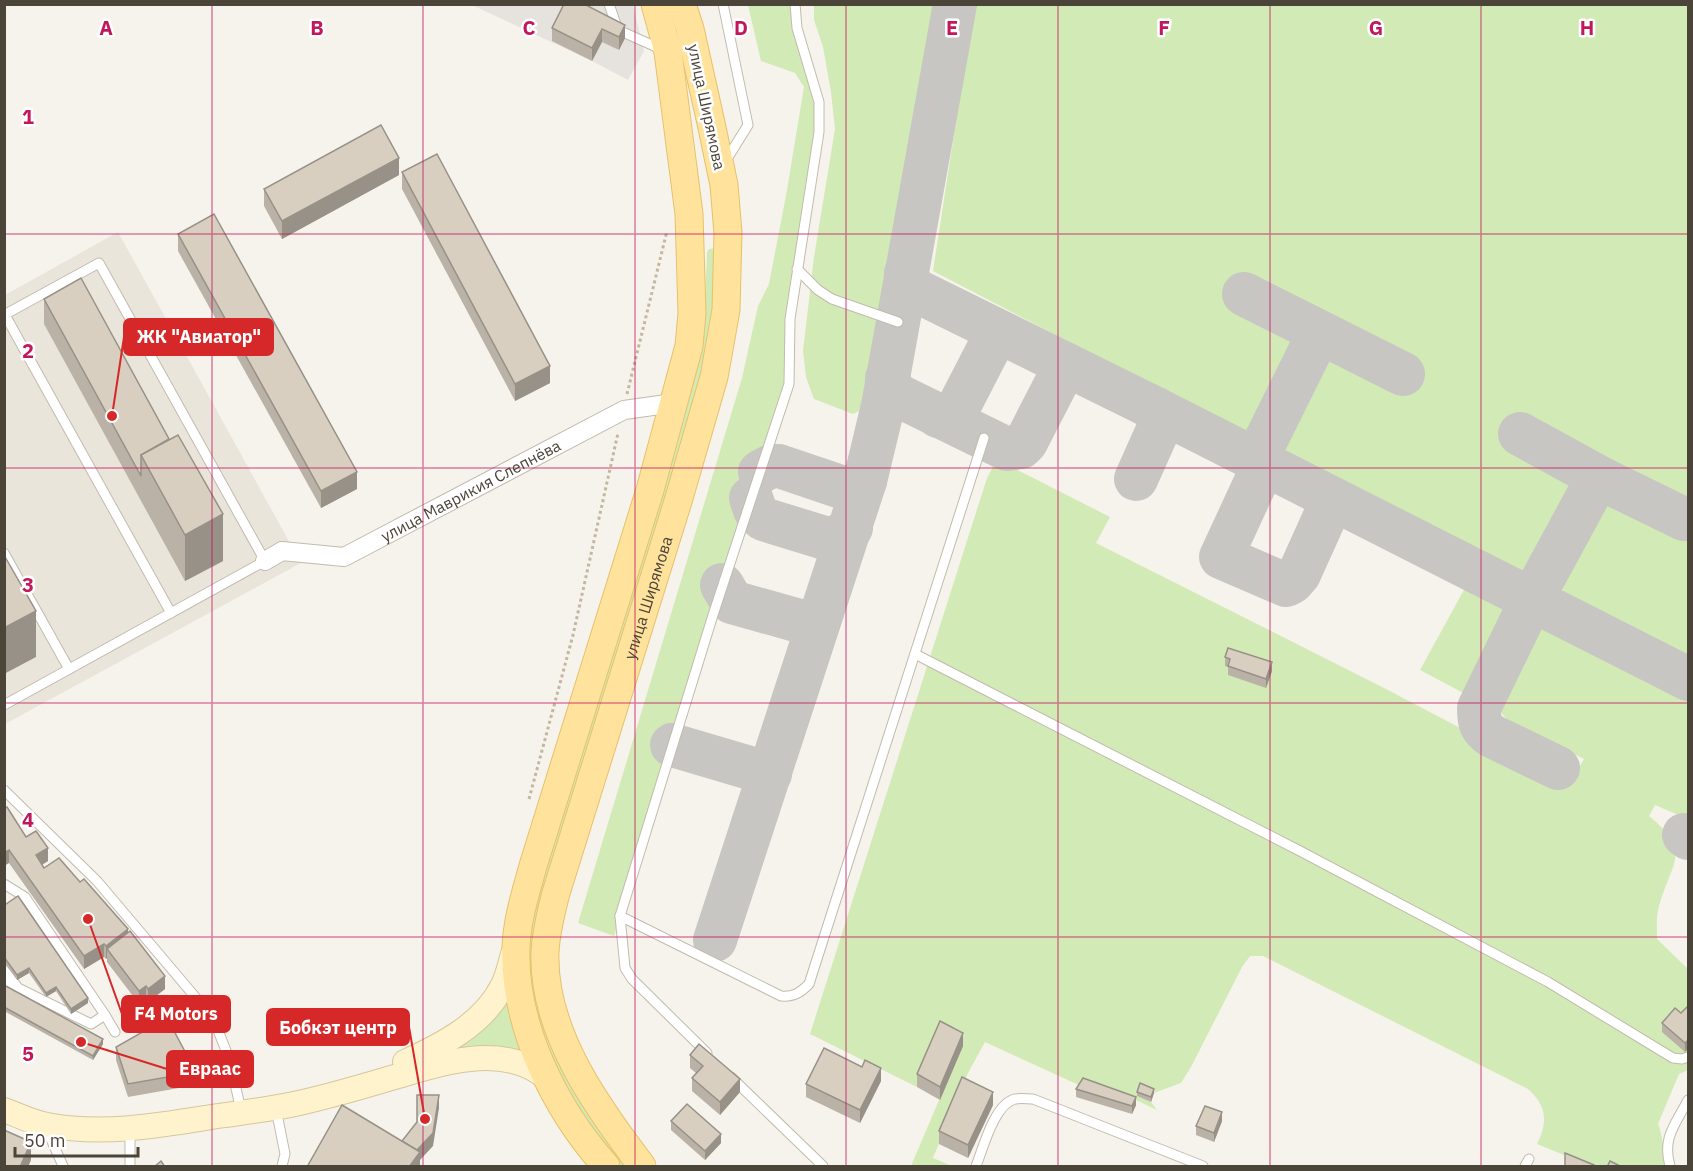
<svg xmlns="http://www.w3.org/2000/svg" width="1693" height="1171" viewBox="0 0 1693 1171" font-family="'IBM Plex Sans',sans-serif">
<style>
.residential{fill:#eae5da}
.industrial{fill:#e6e2dd}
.green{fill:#d2eab5}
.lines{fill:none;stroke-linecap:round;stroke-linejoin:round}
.taxiway{stroke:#c8c6c3;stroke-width:44}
.lane-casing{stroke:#c2bbae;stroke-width:11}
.street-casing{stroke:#c2bbae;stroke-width:20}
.secondary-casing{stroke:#d6c79b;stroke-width:26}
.primary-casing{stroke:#e6c16a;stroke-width:29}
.path{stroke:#c4b79f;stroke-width:3;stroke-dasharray:3 3;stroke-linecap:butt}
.lane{stroke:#fff;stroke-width:9}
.street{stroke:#fff;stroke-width:18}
.secondary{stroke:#fff3cd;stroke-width:24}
.primary{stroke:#ffe39c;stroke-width:27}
.wall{fill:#bab2a6}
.shaded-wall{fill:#979187}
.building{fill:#d8cfc1;stroke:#979187;stroke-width:1.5}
.grid{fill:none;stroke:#c2185b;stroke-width:1.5;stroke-opacity:0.55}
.labels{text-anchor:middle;stroke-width:5;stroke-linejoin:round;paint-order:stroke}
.street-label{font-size:16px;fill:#4b4439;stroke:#fff}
.grid-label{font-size:20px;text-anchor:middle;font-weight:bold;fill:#c2185b;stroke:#fff;stroke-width:5;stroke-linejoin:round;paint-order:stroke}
.leader{fill:none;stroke:#d62828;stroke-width:2}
.callout-dot{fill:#d62828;stroke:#fff;stroke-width:2}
.callout{fill:#d62828;stroke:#d62828;stroke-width:2}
.callout-label{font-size:18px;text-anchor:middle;font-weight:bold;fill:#fff}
</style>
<rect width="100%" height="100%" fill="#f6f3ec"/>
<path class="residential" d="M118 232 301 563 5 724V295Z"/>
<path class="industrial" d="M472 5H633L644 51 628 80 592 61Z"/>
<g class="green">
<path d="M748 5H792L817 113 802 228 787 391 614 936 578 923 742 378 758 306 769 284 787 190 804 87 795 73 761 61Z"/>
<path d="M814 5H935L867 407 853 414 814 399 806 377 803 351 814 257 835 129 831 92 823 47 814 20Z"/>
<path d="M974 5H1688V499L1517 413 1503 440 1590 484 1545 571 1528 579 1274 450 1319 349 1411 394 1422 367 1238 275 1225 301 1304 342 1259 441 933 271Z"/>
<path d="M718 248 708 370 546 890 568 1073 632 1166H619L597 1139 551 1060 527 982 530 916 705 306 707 252 709 249Z"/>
<path d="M1002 462 1110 517 1096 543 1386 689 1569 785 1584 759 1508 720 1502 714 1499 706 1541 625 1555 619 1688 686V819L1655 805 1649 816C1693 852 1672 860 1659 906 1656 916 1657 929 1657 939L1688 969V1070L1679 1074 1658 1124C1664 1138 1662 1152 1667 1166H1602L1581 1162 1537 1144C1548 1122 1547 1106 1528 1089L1263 956H1250L1242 967 1191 1067 1181 1083 1154 1093 1137 1096 1151 1102 1157 1110 1102 1084 1083 1087 985 1042 968 1073 933 1158 952 1166H911L962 1046 940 1035 917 1087 810 1034 987 478 994 465Z"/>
<path d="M1606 492 1688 535V658L1568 599 1560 585Z"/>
<path d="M1471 577 1517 598 1523 610 1482 693 1469 696 1420 670Z"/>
<path d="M508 1000 525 1050 522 1053 457 1050 475 1035Z"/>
</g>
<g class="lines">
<g class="taxiway">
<path d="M906 273C908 284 912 288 921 293L1156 409 1688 679"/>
<path d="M1244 294 1403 374"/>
<path d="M887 378 895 394 1007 449 1021 447 1026 442 1061 374 1077 370"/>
<path d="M938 416 955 411 958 408 993 340 1004 335"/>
<path d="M1520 434 1604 480 1684 519"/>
<path d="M1256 460 1319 333"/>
<path d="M760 472 771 466H779L844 488 856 487 865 481"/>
<path d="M1278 472C1271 470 1264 468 1259 475L1221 557 1286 585 1292 582 1299 574 1327 512 1331 507 1345 506"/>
<path d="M1136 479 1161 423 1160 415 1156 409"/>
<path d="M751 498 755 510 763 519 828 539 839 536 851 528"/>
<path d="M722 585 732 602 817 626"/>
<path d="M672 745 770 774"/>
<path d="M1558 768 1492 736C1480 728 1479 722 1479 708L1531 601 1589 494 1595 484 1604 480"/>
<path d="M1684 835 1688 838"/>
<path d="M715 940 865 481 883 406 955 4"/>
</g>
<g class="lane-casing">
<g id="lane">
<path d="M609 4 618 30"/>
<path d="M723 4 748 125 725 162"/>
<path d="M616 29 663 50"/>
<path d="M797 269 818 290 832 299 898 322"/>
<path d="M4 315 99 263 265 561 4 705"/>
<path d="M5 315 171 613"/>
<path d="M4 553 69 669"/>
<path d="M915 654 1300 851 1548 982 1673 1058 1682 1059 1688 1057"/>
<path d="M4 790 97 881 213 1018 229 1058 241 1110"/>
<path d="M4 884 25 897 105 1015 91 1024 4 981"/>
<path d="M620 916 781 996C794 997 800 993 809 984L984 438"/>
<path d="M4 970 16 985"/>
<path d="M105 1015 115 1032"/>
<path d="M707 1053 632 979 625 968 620 916 713 615 789 384 790 319 819 132V102L797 28 795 4"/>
<path d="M731 1077 823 1166"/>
<path d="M276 1109 285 1154 282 1166"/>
<path d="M46 1128 63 1166"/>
<path d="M130 1166V1130"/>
<path d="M976 1166C983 1149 994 1104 1015 1099 1020 1098 1028 1099 1033 1099L1203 1166"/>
<path d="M1525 1166 1529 1159"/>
<path d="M1670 1166C1662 1138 1675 1125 1688 1100"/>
</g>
</g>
<g class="street-casing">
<g id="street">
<path id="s1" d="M265 561 282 551 344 557 624 410 674 403"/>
</g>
</g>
<g class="secondary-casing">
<g id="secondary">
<path d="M405 1062C442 1045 484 1024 503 985 508 975 510 964 513 954"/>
<path d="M4 1110C18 1115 33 1123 47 1125 104 1136 162 1125 218 1116 245 1112 273 1109 299 1103 330 1096 361 1087 391 1078 441 1064 501 1041 547 1078"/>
</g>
</g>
<g class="primary-casing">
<g id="primary">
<path d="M606 1166C555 1109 513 1025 516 947 517 919 526 892 533 866L650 490 689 346 692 313 689 214 668 52 655 4"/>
<path id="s2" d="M642 1166C597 1107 542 1031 545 952 546 932 551 912 556 893L679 498 714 377 726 310 728 233 724 185 711 123 690 29 682 4"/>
</g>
</g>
<g class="path">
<path d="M627 394 667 231"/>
<path d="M529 799 573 635 618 433"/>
</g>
<use href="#lane" class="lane"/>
<use href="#street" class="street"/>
<use href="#secondary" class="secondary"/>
<use href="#primary" class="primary"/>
</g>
<g class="wall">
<path d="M564 4 625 38 619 50 602 42 592 61 552 41V28Z"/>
<path d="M402 172 550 383 515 401 402 189Z"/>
<path d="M399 175 282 239 264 206V189Z"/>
<path d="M178 234 357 489 321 508 178 251Z"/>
<path d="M44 299 223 561 185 581 44 324Z"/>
<path d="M1225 657 1272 671 1266 688 1228 675V667L1225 666Z"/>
<path d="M5 808 26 837 48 861 42 865 44 868 80 882 128 933 165 989 148 1002 146 999 139 1004 107 962V958L106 959 104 957 84 969 9 863Z"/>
<path d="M4 902 88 1003 71 1014 56 991 46 997 29 973 17 980 4 962Z"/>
<path d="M4 985 103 1044 93 1060 4 1011Z"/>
<path d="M1689 1005 1685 1052 1662 1032V1023L1681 1013Z"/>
<path d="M963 1046 940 1100 917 1087V1074Z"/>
<path d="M116 1047 196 1072V1085L128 1097 116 1060Z"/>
<path d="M690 1055 740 1092 720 1115 692 1091V1078L696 1073 690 1068Z"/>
<path d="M881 1081 860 1123 806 1097V1084Z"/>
<path d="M1076 1089 1136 1105 1132 1114 1076 1097Z"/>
<path d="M1137 1092 1154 1093 1151 1102 1137 1096Z"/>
<path d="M993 1105 968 1158 939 1144V1131Z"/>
<path d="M671 1121 721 1143 705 1160 671 1130Z"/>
<path d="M1222 1121 1214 1142 1196 1135V1126Z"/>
</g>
<g class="shaded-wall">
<path d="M625 25V38L619 50V37Z"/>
<path d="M602 29V42L592 61V48Z"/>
<path d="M399 158V175L282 239V221Z"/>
<path d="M550 366V383L515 401V384Z"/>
<path d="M357 472V489L321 508V491Z"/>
<path d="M223 514V561L185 581V535Z"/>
<path d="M36 611V657L4 674V628Z"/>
<path d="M1272 662V671L1266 688V679Z"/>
<path d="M48 848V861L36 868V855Z"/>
<path d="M9 850V863L4 866V853Z"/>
<path d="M128 929V942L107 949V958L106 959V946Z"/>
<path d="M104 944V957L84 969V956Z"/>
<path d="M29 968V973L17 980V975Z"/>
<path d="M165 976V989L148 1002V989Z"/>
<path d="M146 986V999L139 1004V991Z"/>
<path d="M56 987V991L46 997V993Z"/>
<path d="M88 998V1003L71 1014V1009Z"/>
<path d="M963 1033V1046L940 1100V1087Z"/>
<path d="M103 1039V1044L93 1060V1056Z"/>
<path d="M1689 1039V1048L1685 1052V1043Z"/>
<path d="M881 1068V1081L860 1123V1110Z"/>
<path d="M740 1079V1092L720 1115V1102Z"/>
<path d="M1154 1089V1093L1151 1102V1097Z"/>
<path d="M993 1092V1105L968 1158V1145Z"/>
<path d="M439 1095V1108L433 1146 420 1160V1167H409Z"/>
<path d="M1136 1097V1105L1132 1114V1106Z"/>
<path d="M1222 1112V1121L1214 1142V1133Z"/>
<path d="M721 1134V1143L705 1160V1151Z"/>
<path d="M31 1142V1160L28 1167H20Z"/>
</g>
<g class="building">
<path d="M564 4H584L625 25 619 37 602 29 592 48 552 28Z"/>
<path d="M381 125 399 158 282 221 264 189Z"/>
<path d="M437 154 550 366 515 384 402 172Z"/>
<path d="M214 214 357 472 321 491 178 234Z"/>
<path d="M81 278 169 439 141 455V476L44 299Z"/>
<path d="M178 435 223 514 185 535 141 455Z"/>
<path d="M4 555 36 611 4 628Z"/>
<path d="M1228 648 1272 662 1266 679 1228 666 1230 659 1225 657Z"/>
<path d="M7 807 26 837 36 831 48 848 36 855 44 868 59 858 80 882 84 879 128 929 106 946 104 944 84 956 9 850 4 853V809Z"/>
<path d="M18 896 88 998 71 1009 56 987 46 993 29 968 17 975 4 957V902L6 904Z"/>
<path d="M130 931 165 976 148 989 146 986 139 991 107 949Z"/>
<path d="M4 985 103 1039 93 1056 4 1007Z"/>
<path d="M1689 1005V1039L1685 1043 1662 1023 1675 1008 1681 1013Z"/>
<path d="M167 1018 196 1072 128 1084 116 1047Z"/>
<path d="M940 1021 963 1033 940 1087 917 1074Z"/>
<path d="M699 1044 740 1079 720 1102 692 1078 703 1066 690 1055Z"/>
<path d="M824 1048 862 1067 865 1060 881 1068 860 1110 806 1084Z"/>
<path d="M962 1077 993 1092 968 1145 939 1131Z"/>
<path d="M1083 1078 1136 1097 1132 1106 1076 1089Z"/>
<path d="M1140 1083 1154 1089 1151 1097 1137 1092Z"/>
<path d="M417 1095H439L433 1133 417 1150 402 1141 417 1122Z"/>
<path d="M687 1104 721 1134 705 1151 671 1121Z"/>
<path d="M342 1105 420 1152 409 1167H307Z"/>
<path d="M1205 1106 1222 1112 1214 1133 1196 1126Z"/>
<path d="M4 1130 31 1142 20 1167H4Z"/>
<path d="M1565 1153 1594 1165 1593 1167H1565Z"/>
<path d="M161 1161 165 1167H154Z"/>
<path d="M1610 1161 1622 1167H1607Z"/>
</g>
<path class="grid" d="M212 4V1166M423 4V1166M635 4V1166M846 4V1166M1058 4V1166M1270 4V1166M1481 4V1166M4 234H1688M4 468H1688M4 703H1688M4 937H1688"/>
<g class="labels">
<g class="street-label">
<text transform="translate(707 107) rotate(78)" y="6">улица Ширямова</text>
<text dy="6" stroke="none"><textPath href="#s1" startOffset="225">улица Маврикия Слепнёва</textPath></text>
<text dy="6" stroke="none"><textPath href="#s2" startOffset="609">улица Ширямова</textPath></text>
</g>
</g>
<g class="grid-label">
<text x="106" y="35">A</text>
<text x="317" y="35">B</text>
<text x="529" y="35">C</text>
<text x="741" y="35">D</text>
<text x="952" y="35">E</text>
<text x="1164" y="35">F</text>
<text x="1376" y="35">G</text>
<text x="1587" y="35">H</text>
<text x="28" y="124">1</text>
<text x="28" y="358">2</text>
<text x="28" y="592">3</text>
<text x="28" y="827">4</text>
<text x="28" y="1061">5</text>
</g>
<path class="leader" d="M112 416L124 337M88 919L122 1014M425 1119L409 1027M81 1042L167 1069"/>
<g class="callout-dot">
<circle cx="112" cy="416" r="6"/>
<circle cx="88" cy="919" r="6"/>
<circle cx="425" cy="1119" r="6"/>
<circle cx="81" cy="1042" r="6"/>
</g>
<g class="callout">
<rect x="124" y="319" width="149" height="36" rx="6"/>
<rect x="122" y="996" width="108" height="36" rx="6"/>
<rect x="267" y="1009" width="142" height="36" rx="6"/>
<rect x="167" y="1051" width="86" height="36" rx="6"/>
</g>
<g class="callout-label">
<text x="199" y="343">ЖК "Авиатор"</text>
<text x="176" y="1020">F4 Motors</text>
<text x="338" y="1034">Бобкэт центр</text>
<text x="210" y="1075">Евраас</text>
</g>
<rect width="1693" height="1171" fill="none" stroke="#4b4439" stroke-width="12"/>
<path d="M15 1147v9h123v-9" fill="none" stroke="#4b4439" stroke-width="3"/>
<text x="24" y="1147" font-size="18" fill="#4b4439" stroke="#ffffff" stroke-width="4.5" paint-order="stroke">50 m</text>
</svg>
